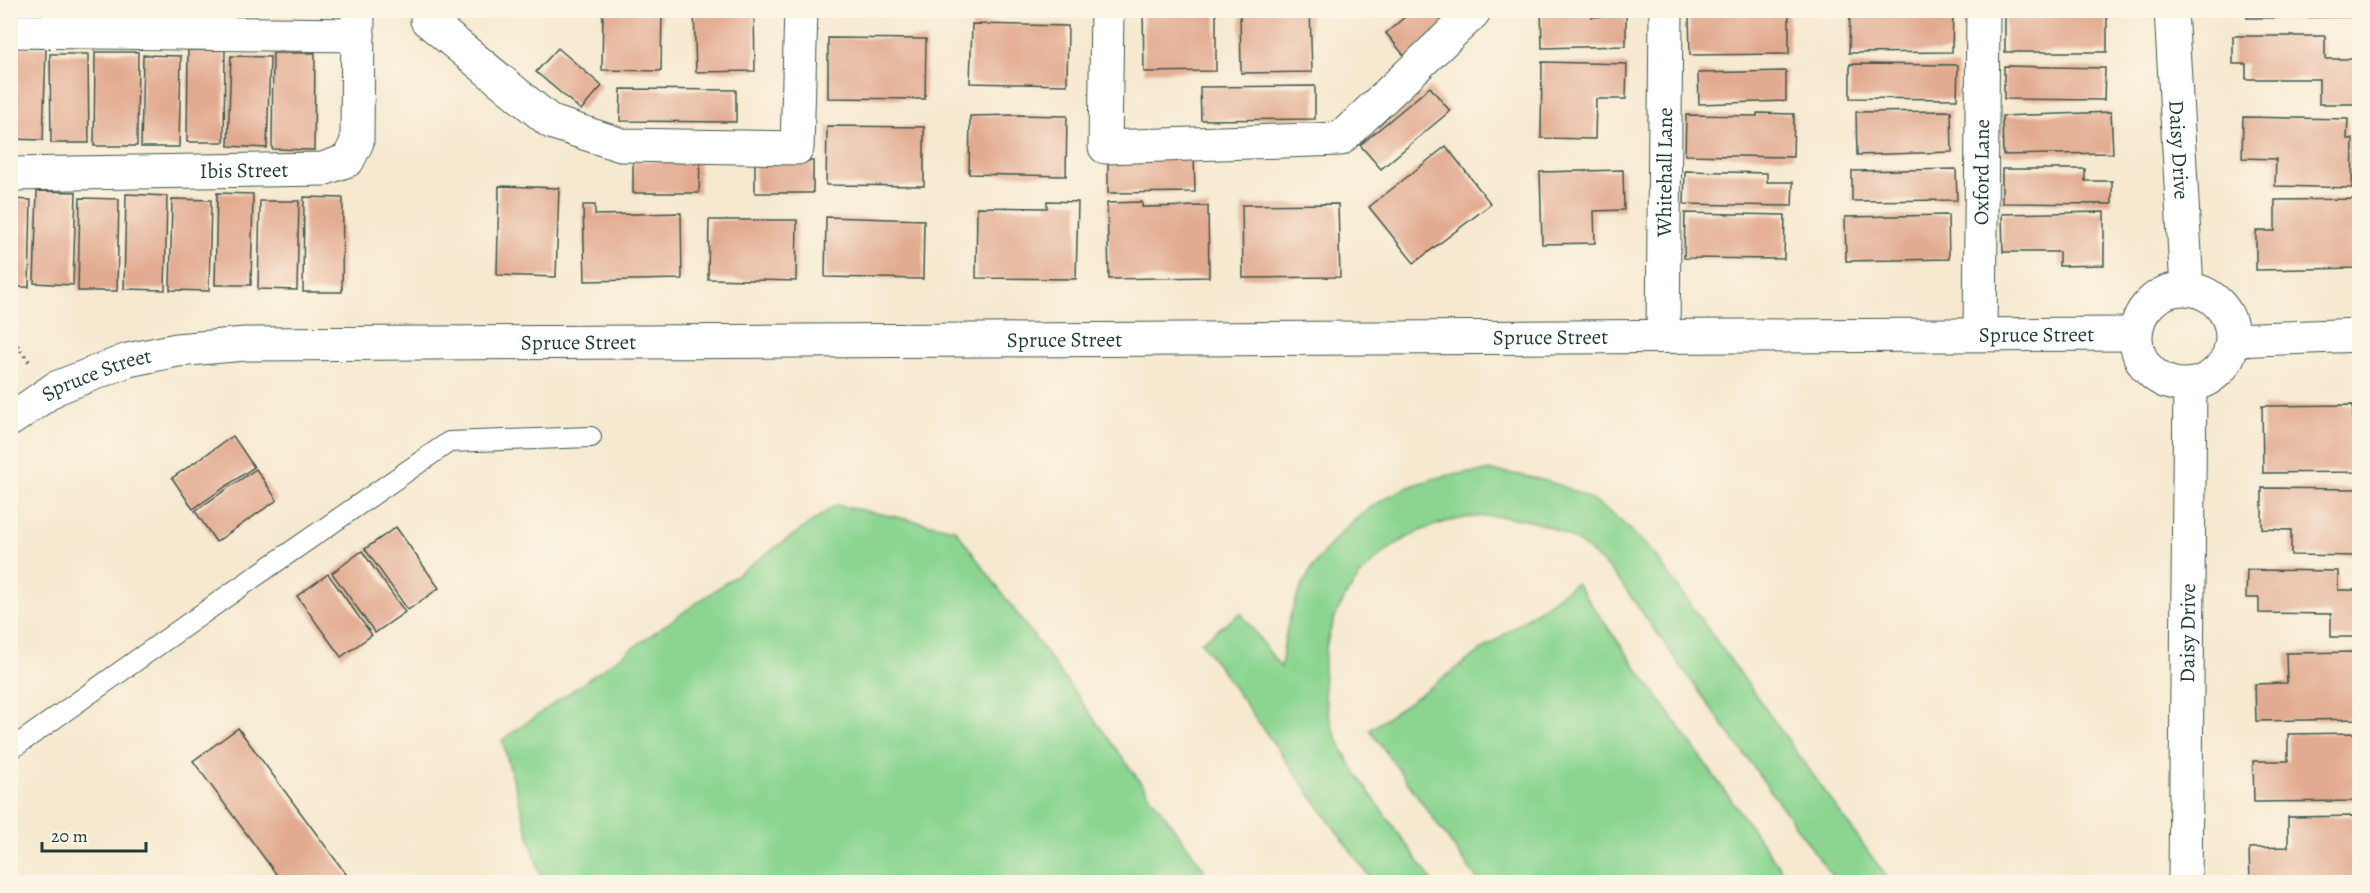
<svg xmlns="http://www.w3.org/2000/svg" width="2370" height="893" viewBox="0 0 2370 893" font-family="Alegreya,serif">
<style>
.grass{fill:#8bd591;stroke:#558962;stroke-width:1.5}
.building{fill:#e2aa90}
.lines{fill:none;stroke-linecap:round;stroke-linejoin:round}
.service-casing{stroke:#3f574b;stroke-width:22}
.minor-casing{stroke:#3f574b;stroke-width:35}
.path{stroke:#3f574b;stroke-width:4;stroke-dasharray:1.5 4.5;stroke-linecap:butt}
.service{stroke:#fff;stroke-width:20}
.minor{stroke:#fff;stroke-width:33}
.labels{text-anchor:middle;stroke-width:4.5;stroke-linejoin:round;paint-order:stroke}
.street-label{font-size:21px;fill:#1f3d34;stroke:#fcf5e5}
</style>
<rect width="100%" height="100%" fill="#fcf5e5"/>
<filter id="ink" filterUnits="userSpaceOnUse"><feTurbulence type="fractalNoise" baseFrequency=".0167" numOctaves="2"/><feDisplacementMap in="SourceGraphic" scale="12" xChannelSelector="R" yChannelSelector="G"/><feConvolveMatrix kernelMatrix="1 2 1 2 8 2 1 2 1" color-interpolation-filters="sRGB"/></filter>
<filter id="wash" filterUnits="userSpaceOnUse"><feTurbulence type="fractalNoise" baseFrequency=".008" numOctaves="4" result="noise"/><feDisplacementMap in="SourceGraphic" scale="24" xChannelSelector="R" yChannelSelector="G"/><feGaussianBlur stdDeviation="1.35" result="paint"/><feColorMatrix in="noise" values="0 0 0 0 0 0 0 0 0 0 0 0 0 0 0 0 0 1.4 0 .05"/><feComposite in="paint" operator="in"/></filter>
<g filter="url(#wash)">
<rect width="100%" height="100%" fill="#f6e9d0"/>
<g class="grass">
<path d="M1490 471C1565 478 1608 500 1657 558L1890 882H1836L1621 583C1599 557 1573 533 1538 523 1423 490 1305 582 1326 704 1334 746 1359 778 1383 812 1400 836 1417 859 1433 882H1373L1201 642 1241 613 1281 668C1283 650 1285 632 1291 614 1310 552 1365 499 1426 481 1447 474 1468 473 1490 471Z"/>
<path d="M836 505 955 529 1204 869 1196 882H542L502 740Z"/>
<path d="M1576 583 1790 882H1479L1370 730Z"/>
</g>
<g id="blocks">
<g class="building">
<path d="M603 10H662L661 71 602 70Z"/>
<path d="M694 10H754L755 71 696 72Z"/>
<path d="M1216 10V71L1144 72 1143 11Z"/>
<path d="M1240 10H1310L1312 72 1241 73Z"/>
<path d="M1413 10H1436L1447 24 1406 58 1386 33Z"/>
<path d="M1541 10H1591L1592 17 1626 15V46L1542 48Z"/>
<path d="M1850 10 1953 12 1952 52 1849 53Z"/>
<path d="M2005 10 2107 11V52H2005Z"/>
<path d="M2247 10H2349V17L2247 18Z"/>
<path d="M1789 12V54L1690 55 1689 13Z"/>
<path d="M972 24 1068 26 1067 85 970 83Z"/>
<path d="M2233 36H2325V59H2358V104H2319V79H2246V64H2233Z"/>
<path d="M828 38 926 39 925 99 828 98Z"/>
<path d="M10 47 46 48 43 140 10 139Z"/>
<path d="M558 48 602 86 581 110 536 72Z"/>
<path d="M188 50H225L224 142H187Z"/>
<path d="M95 52H138L137 146H94Z"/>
<path d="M273 53H315L314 150 272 149Z"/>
<path d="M50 54H88L89 143H51Z"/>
<path d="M143 55 181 56 179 147H141Z"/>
<path d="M231 56 270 57 267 148 228 146Z"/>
<path d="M1542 62 1627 64 1626 99H1596L1595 139 1541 138Z"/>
<path d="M1850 64 1958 65 1957 99 1850 98Z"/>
<path d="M2004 66 2105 68 2104 100 2004 99Z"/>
<path d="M1786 71V101L1699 104 1698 73Z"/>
<path d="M1315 86V119L1201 120 1200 87Z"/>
<path d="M1430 87 1450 111 1381 169 1360 145Z"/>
<path d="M621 89 736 90V122L620 121Z"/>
<path d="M1951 111 1952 152 1857 155 1856 112Z"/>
<path d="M2111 112 2113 153 2003 155 2002 116Z"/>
<path d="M1757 113 1794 114 1793 157 1685 155 1686 115 1757 116Z"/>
<path d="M1017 115 1067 116 1066 176 969 174 970 116Z"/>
<path d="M2243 117 2348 119 2347 139H2353L2352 188 2275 186 2276 159 2242 158Z"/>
<path d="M827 126 924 127V186L826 185Z"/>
<path d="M1446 146 1491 204 1414 263 1369 207Z"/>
<path d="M1194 158 1195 192 1108 193V159Z"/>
<path d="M633 161H700L699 193H633Z"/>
<rect x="755" y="161" width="58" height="32"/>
<path d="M1956 169 1957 200 1852 201V171Z"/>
<path d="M2002 169H2085V181H2112V204L2002 203Z"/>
<path d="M1623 170 1624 210 1594 211 1595 243 1542 244 1540 172Z"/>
<path d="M1685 171 1767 173V182H1793L1792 206 1684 204Z"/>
<path d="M499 186 559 188 556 277 497 275Z"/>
<path d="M37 191 76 192 73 285 34 283Z"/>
<path d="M217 193 253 194 251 285H215Z"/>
<path d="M126 194 167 196 165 290 124 289Z"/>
<path d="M304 197 343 198 342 292H303Z"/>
<path d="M80 198 119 199 117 291H78Z"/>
<path d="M10 199 31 200 29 287H10Z"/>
<path d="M172 199 211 200 209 291 170 290Z"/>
<path d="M2360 199V268L2256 270V231H2275V200Z"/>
<path d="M260 201H299L297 290 258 289Z"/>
<path d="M1047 201 1078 202 1076 279 976 278 977 207 1047 208Z"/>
<path d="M1142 202V207L1208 206 1209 277 1109 279 1107 203Z"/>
<path d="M1338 204 1340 277 1243 278 1242 205Z"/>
<path d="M583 205H595V215L681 213 682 279 585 281Z"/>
<path d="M2104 212V265L2059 266V252H2003L2002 214Z"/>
<path d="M1685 213 1785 215 1784 259 1684 258Z"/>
<path d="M1948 215 1949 259 1846 261 1845 217Z"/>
<path d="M826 217 924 220 923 279 825 277Z"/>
<path d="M709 220H797L796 281 708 279Z"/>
<path d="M2353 405V440H2360V472L2263 473 2262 406Z"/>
<path d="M233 436 254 467 193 509 172 478Z"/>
<path d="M256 469 277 500 216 542 195 511Z"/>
<path d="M2262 488 2360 489V556L2291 555V530L2262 529Z"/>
<path d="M396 527 439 588 408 610 365 549Z"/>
<path d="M362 551 405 612 375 633 332 573Z"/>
<path d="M2247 570 2338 571V590H2360V637H2331V614L2259 613V598H2246Z"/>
<path d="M328 574 372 635 341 657 297 596Z"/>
<path d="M2360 652V719L2256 721 2255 684 2287 683 2286 653Z"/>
<path d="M238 728 352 882H282L193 761Z"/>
<path d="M2360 733 2358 801 2254 802 2253 761H2288V734Z"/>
<path d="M2360 816V882H2250L2249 848 2288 847V817Z"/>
</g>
</g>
</g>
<g filter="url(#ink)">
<use href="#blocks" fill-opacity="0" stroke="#3f574b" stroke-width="1.5"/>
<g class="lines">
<g class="service-casing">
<path id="service" d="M10 750 230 594 449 442 591 437"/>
</g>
<g class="minor-casing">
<g id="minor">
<path d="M428 10 427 20 551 122 621 145 797 148 801 10"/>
<path d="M1107 10 1105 147 1340 139 1473 13V10"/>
<path id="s1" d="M2171 10 2187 289"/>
<path d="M10 31 358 35"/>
<path id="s2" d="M10 174 323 169 348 160 357 142 358 10"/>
<circle cx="2184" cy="337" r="48"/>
<path id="s3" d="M1980 334 1983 10"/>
<path id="s4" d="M1663 336 1666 10"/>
<path d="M2233 340 2360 335"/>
<path id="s5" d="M10 420 56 388 128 360 177 350 245 344 2135 334"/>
<path id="s6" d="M2185 882 2190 385"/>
</g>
</g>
<path class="path" d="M10 336 31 364"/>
<use href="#service" class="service"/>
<use href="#minor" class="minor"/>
</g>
</g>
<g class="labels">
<g class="street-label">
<text dy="7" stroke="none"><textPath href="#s1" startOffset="140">Daisy Drive</textPath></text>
<text dy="7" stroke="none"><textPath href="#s2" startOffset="234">Ibis Street</textPath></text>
<text dy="7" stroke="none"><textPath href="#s3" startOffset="162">Oxford Lane</textPath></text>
<text dy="7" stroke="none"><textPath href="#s4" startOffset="164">Whitehall Lane</textPath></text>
<text dy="7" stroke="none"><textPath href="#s5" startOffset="2043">Spruce Street</textPath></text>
<text dy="7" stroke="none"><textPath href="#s5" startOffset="1557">Spruce Street</textPath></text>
<text dy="7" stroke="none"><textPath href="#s5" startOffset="1071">Spruce Street</textPath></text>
<text dy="7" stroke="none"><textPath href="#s5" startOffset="585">Spruce Street</textPath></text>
<text dy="7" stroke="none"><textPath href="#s5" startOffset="99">Spruce Street</textPath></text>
<text dy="7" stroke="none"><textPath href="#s6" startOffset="249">Daisy Drive</textPath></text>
</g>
</g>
<rect width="2370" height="893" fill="none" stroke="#fcf5e5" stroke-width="36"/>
<path d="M42 842v9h104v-9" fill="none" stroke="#1f3d34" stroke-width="3"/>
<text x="51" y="842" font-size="18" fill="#1f3d34" stroke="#fcf5e5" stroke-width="4.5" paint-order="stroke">20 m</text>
</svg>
